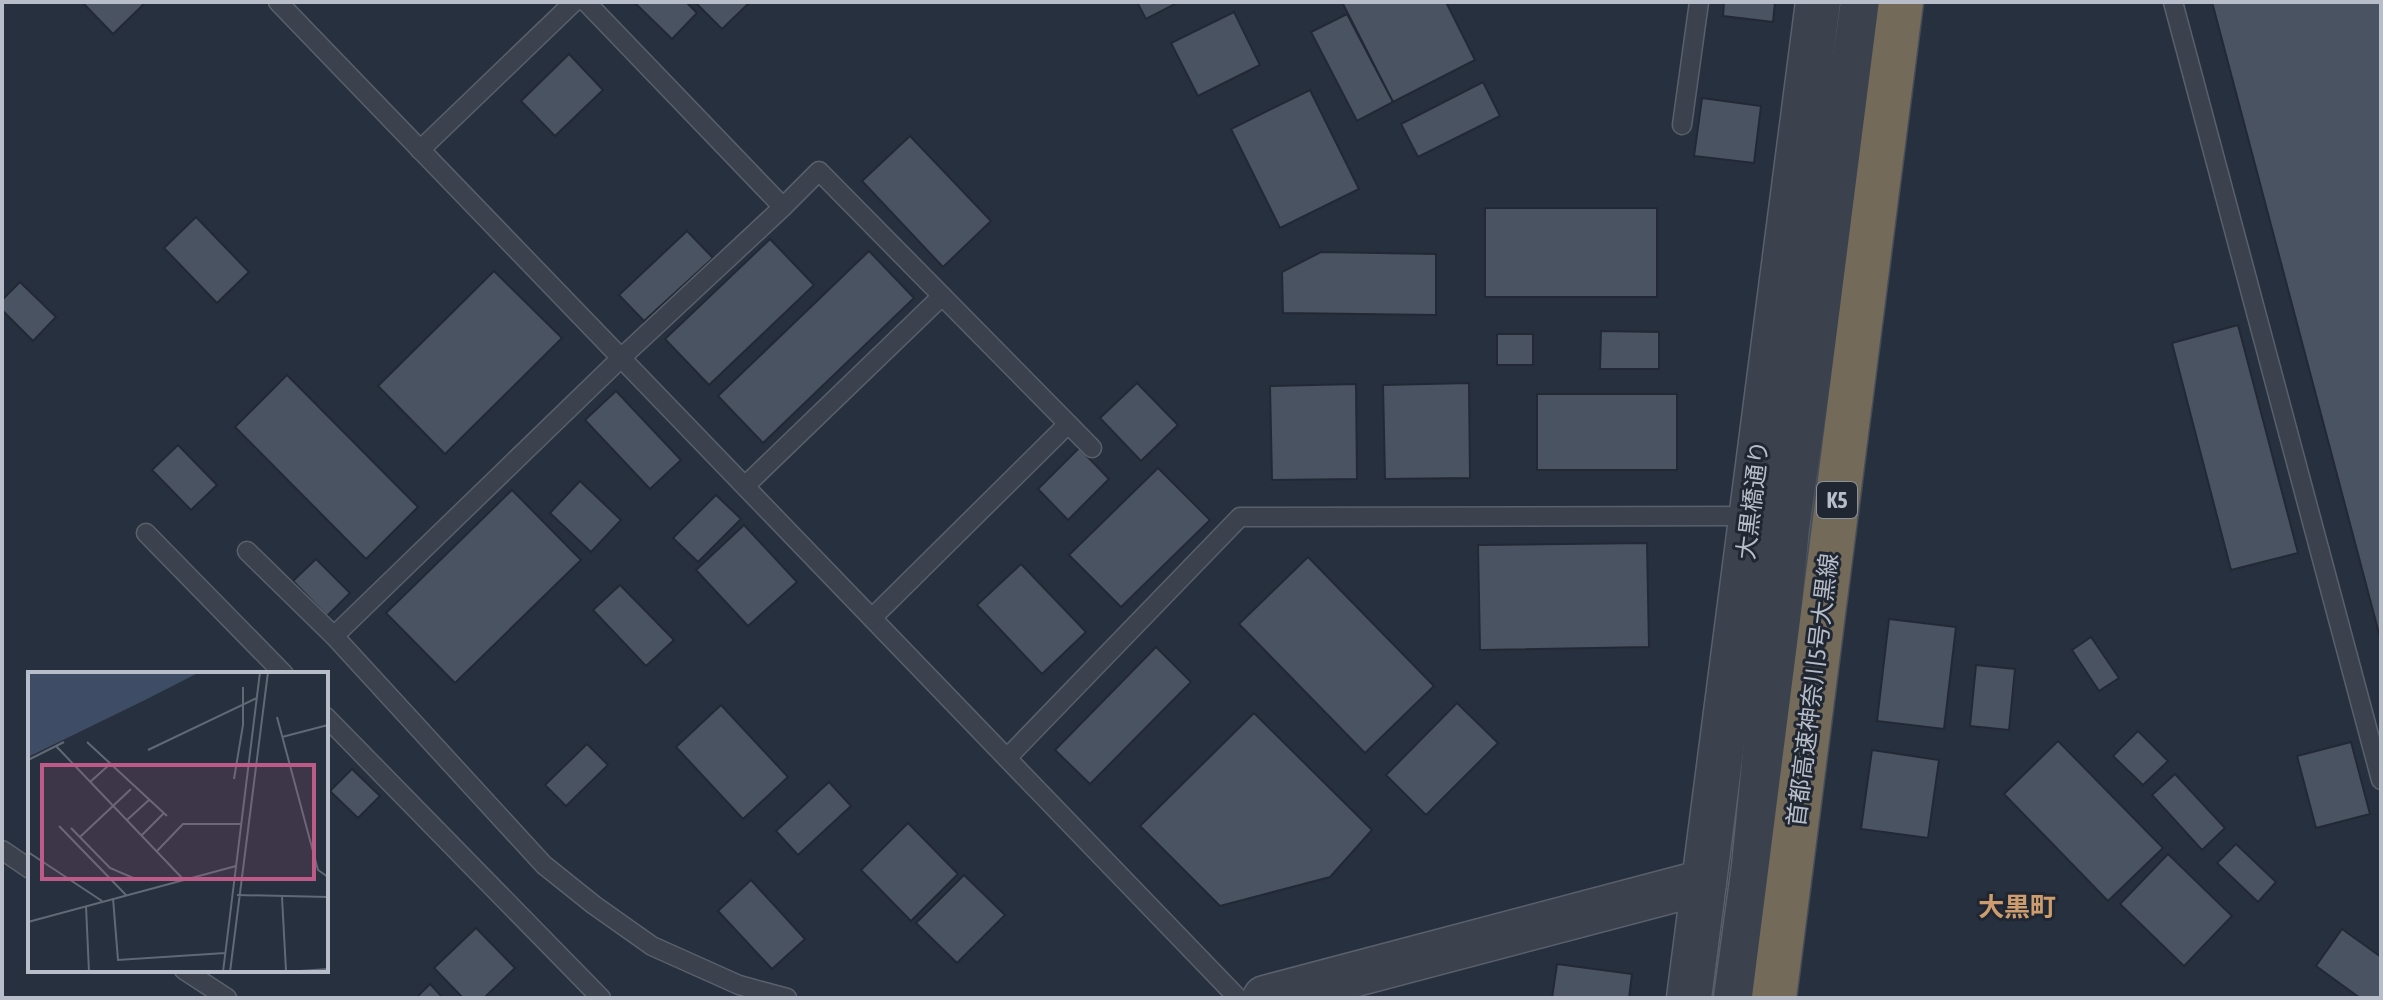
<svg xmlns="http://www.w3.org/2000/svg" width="2383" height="1000" viewBox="0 0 2383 1000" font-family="'Asap Condensed','Noto Sans JP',sans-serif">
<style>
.building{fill:#495362;stroke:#222935;stroke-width:2}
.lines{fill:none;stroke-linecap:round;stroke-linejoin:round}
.service-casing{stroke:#59606c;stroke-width:21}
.tertiary-casing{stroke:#59606c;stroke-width:47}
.motorway-casing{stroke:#464d59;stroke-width:47}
.service{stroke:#3b424e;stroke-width:18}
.tertiary{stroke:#3b424e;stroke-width:44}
.motorway{stroke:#736a59;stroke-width:44}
.labels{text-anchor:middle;stroke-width:6;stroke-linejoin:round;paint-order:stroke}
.shield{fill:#202733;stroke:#8a909c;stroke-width:2}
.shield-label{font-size:22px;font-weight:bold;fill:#b7bdc9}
.street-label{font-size:24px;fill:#b7bdc9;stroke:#202733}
.neighbourhood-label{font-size:26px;font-weight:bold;fill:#cd9d6e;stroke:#202733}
.inset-road{fill:none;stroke:#616876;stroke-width:2}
.view{fill:#be5a87;fill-opacity:0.15;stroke:#be5a87;stroke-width:4}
.inset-edge{fill:none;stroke:#b7bdc9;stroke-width:4}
</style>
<rect width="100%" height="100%" fill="#27303e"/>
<g class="building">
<path d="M82 2H146L113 34Z"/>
<path d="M638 2H686L697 13 672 39 636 4Z"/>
<path d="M695 2H750L722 29Z"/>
<path d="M1137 2H1179L1146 19Z"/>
<path d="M1342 2H1446L1475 60 1393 102Z"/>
<path d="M1724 2H1775L1773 22 1723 16Z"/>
<path d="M2212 2H2381V641Z"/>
<path d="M1234 12 1260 65 1198 96 1171 43Z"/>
<path d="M1347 14 1393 102 1357 121 1311 32Z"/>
<path d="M569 54 603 90 555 136 521 101Z"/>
<path d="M1483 82 1500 116 1418 157 1401 124Z"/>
<path d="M1310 90 1359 189 1280 228 1231 129Z"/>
<path d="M1702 98 1761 106 1754 163 1694 156Z"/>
<path d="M910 136 991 221 943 267 862 181Z"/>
<rect x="1485" y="208" width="172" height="89"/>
<path d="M196 217 249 272 217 303 164 248Z"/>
<path d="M687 231 713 258 644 321 619 295Z"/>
<path d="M770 239 814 285 709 385 665 339Z"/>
<path d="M869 251 914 298 763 443 718 396Z"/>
<path d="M1321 252 1436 254V315L1283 313 1282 272Z"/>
<path d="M494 271 562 338 445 454 378 386Z"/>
<path d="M20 282 56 317 33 341 2 310V300Z"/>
<path d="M2238 325 2298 553 2231 570 2172 343Z"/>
<path d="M1601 331 1659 332V369H1600Z"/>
<rect x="1497" y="334" width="36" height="31"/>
<path d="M287 375 418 507 366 559 235 427Z"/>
<path d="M1137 383 1178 425 1141 461 1100 418Z"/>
<path d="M1469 383 1470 478 1385 479 1383 385Z"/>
<path d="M1356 384 1357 479 1272 480 1270 386Z"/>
<path d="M616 391 681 460 650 489 585 420Z"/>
<rect x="1537" y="394" width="140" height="76"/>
<path d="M178 445 217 485 191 510 152 470Z"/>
<path d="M1079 448 1109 479 1068 520 1038 489Z"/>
<path d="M1158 468 1210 520 1121 607 1069 555Z"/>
<path d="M580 481 621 520 591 552 550 513Z"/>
<path d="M512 490 581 560 455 683 386 613Z"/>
<path d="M716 495 741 519 698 562 673 538Z"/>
<path d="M744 525 797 582 748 626 696 570Z"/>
<path d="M1647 543 1649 647 1480 650 1478 545Z"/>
<path d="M1308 557 1434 686 1365 753 1239 624Z"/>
<path d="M316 559 350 593 327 616 293 581Z"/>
<path d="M1021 564 1086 632 1042 674 977 605Z"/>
<path d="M620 585 674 640 646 666 593 610Z"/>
<path d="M1889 619 1956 627 1944 729 1877 721Z"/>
<path d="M2091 637 2119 678 2099 691 2072 650Z"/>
<path d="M1156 647 1191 682 1090 784 1055 750Z"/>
<path d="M1976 665 2015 669 2009 730 1970 726Z"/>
<path d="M1457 703 1498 743 1426 815 1386 775Z"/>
<path d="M721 705 788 777 743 819 676 747Z"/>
<path d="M1254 713 1372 830 1330 877 1220 906 1140 826Z"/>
<path d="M2138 731 2168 761 2143 785 2113 756Z"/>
<path d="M2058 741 2163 848 2108 901 2004 794Z"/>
<path d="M2351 742 2370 814 2316 828 2297 756Z"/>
<path d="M587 744 608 765 566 806 545 785Z"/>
<path d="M1872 750 1939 760 1928 838 1861 829Z"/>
<path d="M352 769 380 796 358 818 330 791Z"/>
<path d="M2175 774 2225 828 2202 850 2152 795Z"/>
<path d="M829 782 851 806 798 855 776 831Z"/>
<path d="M908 823 958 874 911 921 861 870Z"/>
<path d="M2236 844 2276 882 2258 902 2217 863Z"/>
<path d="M2168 854 2232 916 2184 966 2120 904Z"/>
<path d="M964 875 1005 915 957 963 916 923Z"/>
<path d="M751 880 805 939 772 969 718 911Z"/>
<path d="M476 928 515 968 484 998H463L434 968Z"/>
<path d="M2342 929 2381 957V998H2360L2316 966Z"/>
<path d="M1557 964 1632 974 1629 998H1552Z"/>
<path d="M430 984 443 998H416Z"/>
</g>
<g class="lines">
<g class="service-casing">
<g id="service">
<path d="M278 2 1238 998"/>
<path d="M586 2 783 207 819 171 1092 448"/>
<path d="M2173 2 2381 780"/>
<path d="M1682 125 1699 2"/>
<path d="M420 150 574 2"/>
<path d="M745 486 942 296"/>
<path d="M146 533 284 674"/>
<path d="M247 551 334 636 544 865 594 905 652 946 739 985 787 998"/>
<path d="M872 618 1068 424"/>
<path d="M334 636 621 358 783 207"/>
<path d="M326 717 601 998"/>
<path d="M1007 758 1240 517 1751 516"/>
<path d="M2 850 30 869"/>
<path d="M184 970 227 998"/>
</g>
</g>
<g class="tertiary-casing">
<g id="tertiary">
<path d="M1265 998 1704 882"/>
<path d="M1689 998 1818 2"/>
<path d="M1736 998 1754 866 1787 528 1863 2"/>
</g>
</g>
<g class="motorway-casing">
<path id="motorway" d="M1774 998 1901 2"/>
</g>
<use href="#service" class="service"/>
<use href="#tertiary" class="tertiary"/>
<use href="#motorway" class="motorway"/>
</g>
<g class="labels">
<rect class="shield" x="1817" y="482" width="40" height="36" rx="6"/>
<g class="shield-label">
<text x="1837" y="508">K5</text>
</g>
<g class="street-label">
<text transform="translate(1753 500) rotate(-83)" y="8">大黒橋通り</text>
<text transform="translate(1813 690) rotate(-83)" y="8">首都高速神奈川5号大黒線</text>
</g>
<g class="neighbourhood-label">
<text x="2017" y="916">大黒町</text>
</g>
</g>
<g transform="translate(28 672)">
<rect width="300" height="300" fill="#27303e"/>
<path d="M172 0 117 28 0 85V1Z" fill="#3e4c65"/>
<path class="inset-road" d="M249 45 290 198 300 205M254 65 300 53M59 70 139 144M28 74 155 207M120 78 229 26M0 88 36 70M206 107 215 53V15M62 110 81 93M99 148 122 127M31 154 98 223M43 156 82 196 110 208M114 163 136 141M52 165 103 117M129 179 155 152H214M0 180 74 229M209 223 300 225M254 225 258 299M85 226 90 288 197 281M58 234 61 300M0 250 208 194M195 300 232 0M202 300 240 0M258 300 300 297"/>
<path class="view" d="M14 93H286V207H14Z"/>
<rect width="300" height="300" class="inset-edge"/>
</g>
<rect width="2383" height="1000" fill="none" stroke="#b7bdc9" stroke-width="8"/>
</svg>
